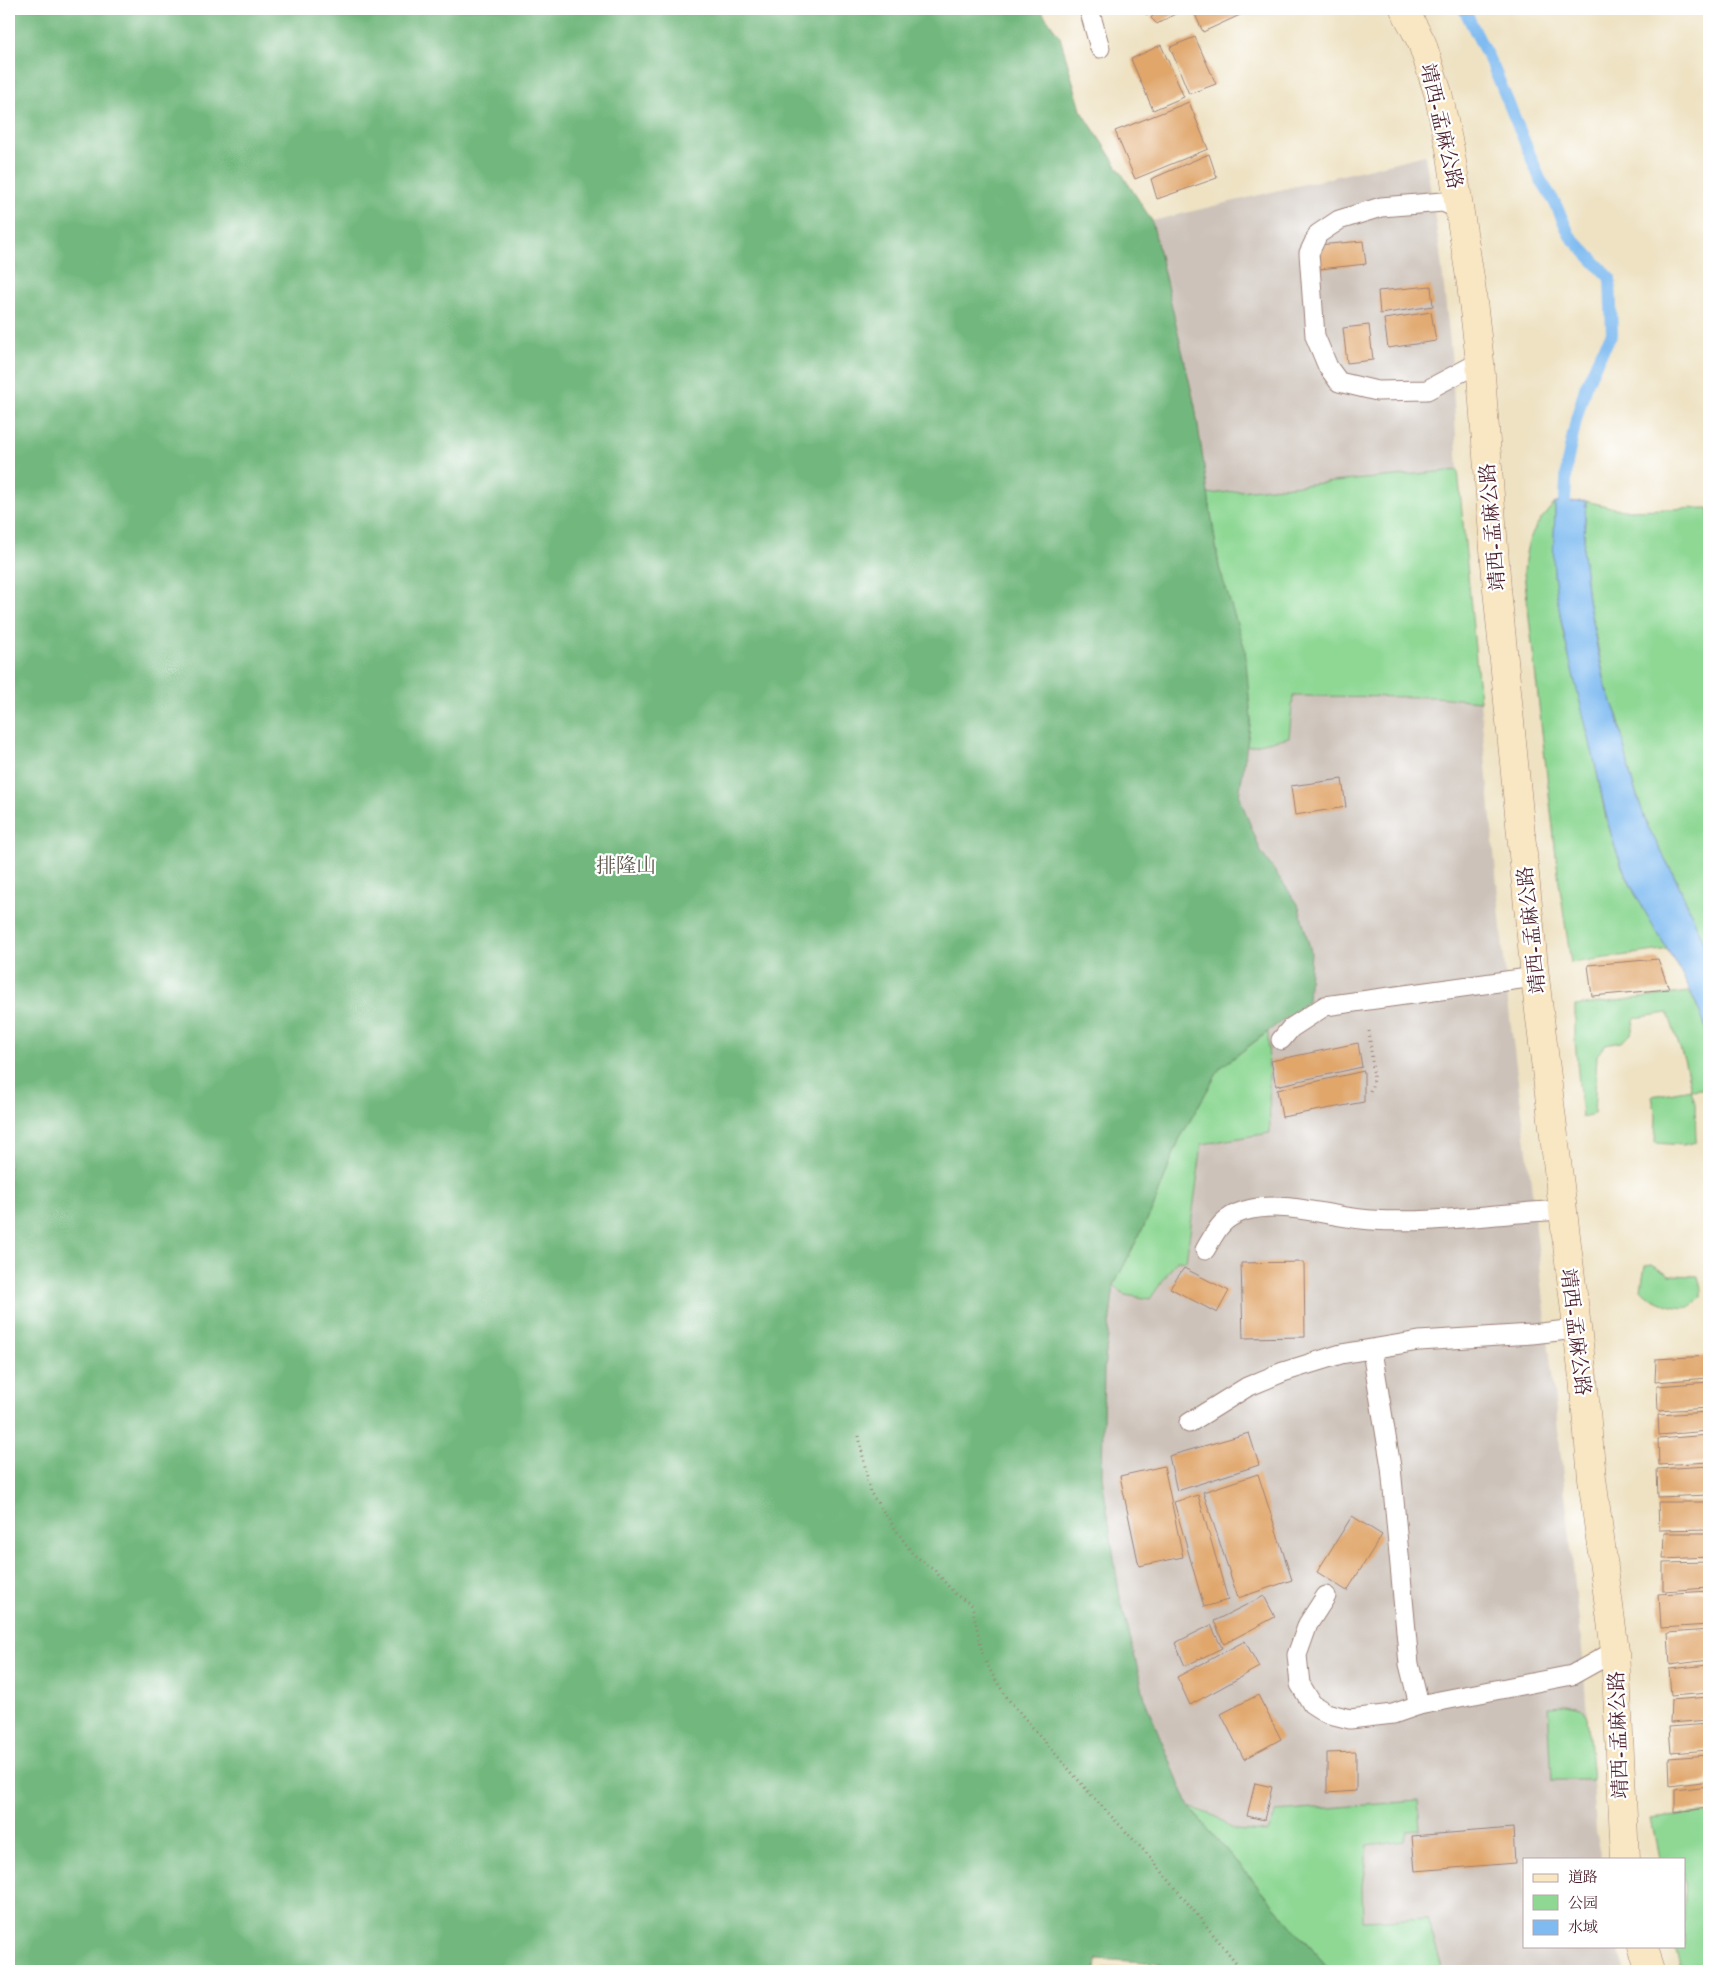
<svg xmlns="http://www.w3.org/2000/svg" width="1718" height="1980" viewBox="0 0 1718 1980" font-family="'IM FELL DW Pica','Noto Serif SC',serif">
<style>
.industrial{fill:#ccc2b9}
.green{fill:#8ed894;stroke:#6c7c60}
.forest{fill:#72b87e;stroke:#5e6c54}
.water{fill:#7fbbf1;stroke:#646d8e}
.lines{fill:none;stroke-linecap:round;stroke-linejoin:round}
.stream{stroke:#7fbbf1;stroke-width:12}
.building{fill:#e0a66a}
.lane-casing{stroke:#9c8077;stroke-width:21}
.secondary-casing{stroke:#9c8077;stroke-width:29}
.path{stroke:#9c8077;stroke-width:3;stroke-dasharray:1 4;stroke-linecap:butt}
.lane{stroke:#fff;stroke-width:19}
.secondary{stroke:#f9e7c3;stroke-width:28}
.labels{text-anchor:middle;stroke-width:4.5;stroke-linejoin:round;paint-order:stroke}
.street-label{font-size:20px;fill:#4a1f2b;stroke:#fff}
.park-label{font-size:20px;fill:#5e564a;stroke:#fff}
</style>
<rect width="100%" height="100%" fill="#fff"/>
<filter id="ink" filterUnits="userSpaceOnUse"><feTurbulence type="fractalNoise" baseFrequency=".02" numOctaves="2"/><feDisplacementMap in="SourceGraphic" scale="10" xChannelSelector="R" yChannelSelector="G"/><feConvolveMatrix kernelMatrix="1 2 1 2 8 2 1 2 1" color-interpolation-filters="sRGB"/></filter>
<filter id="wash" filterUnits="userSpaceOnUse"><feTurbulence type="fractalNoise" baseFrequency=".0096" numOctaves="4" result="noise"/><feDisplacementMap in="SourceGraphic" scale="20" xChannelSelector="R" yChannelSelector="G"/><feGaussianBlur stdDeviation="1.12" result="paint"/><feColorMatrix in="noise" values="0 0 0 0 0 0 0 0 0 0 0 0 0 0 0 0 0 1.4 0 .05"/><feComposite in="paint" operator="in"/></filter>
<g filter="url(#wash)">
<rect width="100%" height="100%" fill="#eee2c3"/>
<g class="industrial">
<path d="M1425 155 1440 251 1451 352 1458 470 1208 494 1195 406 1152 221Z"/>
<path d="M1293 696 1436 697 1480 701 1508 1002 1531 1183 1583 1658 1587 1716 1581 1708 1568 1705 1548 1707 1552 1780H1593L1596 1831 1602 1859H1524V1946H1617L1625 1971H1443L1427 1919 1363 1921 1362 1886 1368 1845 1405 1840 1233 1830 1217 1817 1189 1807 1146 1703 1119 1592 1102 1476 1104 1369 1114 1285 1125 1295 1150 1299 1177 1260 1189 1231 1201 1144 1270 1132 1268 1032 1308 1001 1298 904 1261 852 1239 796 1246 747 1289 737Z"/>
</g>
<g class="green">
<path d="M1458 470 1480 701 1436 697 1293 696 1289 737 1246 747 1251 719 1219 567 1208 494Z"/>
<path d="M1586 501 1623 510 1709 508V954L1677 881 1647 825 1631 778 1618 718 1606 687 1588 600 1583 554Z"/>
<path d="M1555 503 1554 573 1562 627 1595 762 1606 819 1622 867 1635 894 1669 949 1571 963 1559 882 1524 573C1526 539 1532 528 1555 503Z"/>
<path d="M1689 992C1711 1026 1709 1049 1709 1088L1691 1090 1695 1103 1696 1142 1683 1145 1655 1143 1656 1115 1652 1096 1691 1089 1685 1063 1668 1013 1635 1018 1631 1034 1621 1042 1605 1045 1597 1055 1594 1114 1582 1117 1575 1040V1006Z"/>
<path d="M1268 1032 1270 1133 1202 1144 1186 1261 1177 1260 1150 1299 1125 1295 1114 1285 1153 1208 1179 1140 1220 1068Z"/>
<path d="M1652 1264 1670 1275 1698 1276 1701 1289V1297C1698 1300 1695 1304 1692 1306 1679 1312 1649 1300 1641 1289L1645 1265Z"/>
<path d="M1568 1705 1581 1708 1587 1716 1593 1780H1552L1548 1706Z"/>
<path d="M1418 1801 1420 1829 1408 1830 1405 1840 1368 1845 1362 1886 1363 1921 1427 1918 1443 1971H1331L1189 1807 1217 1817 1233 1830 1268 1832 1276 1812Z"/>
<path d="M1709 1812V1971H1681L1675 1946H1684V1859H1659L1651 1819Z"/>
</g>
<path class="forest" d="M9 9H1040L1060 37 1081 110 1152 221 1195 406 1219 567 1245 649 1251 719 1239 796 1261 852 1298 904 1311 952 1308 1001 1220 1068 1179 1140 1153 1208 1114 1285 1104 1369 1102 1476 1119 1592 1146 1703 1189 1807 1331 1971H1159V1963L1097 1959 1096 1971H9Z"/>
<path class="water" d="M1586 501 1583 554 1588 600 1598 652 1606 687 1618 718 1631 778 1647 825 1677 881 1709 954V1039C1692 977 1648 927 1623 868 1607 832 1602 793 1593 755 1579 695 1561 636 1554 574 1552 551 1555 526 1555 503Z"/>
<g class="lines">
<path class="stream" d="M1464 9 1496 73 1540 179 1555 203 1570 236 1610 278 1612 334 1599 357 1585 388 1576 420 1567 463 1564 518"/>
</g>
<g id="blocks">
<g class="building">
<path d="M1140 9H1152L1147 15Z"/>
<path d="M1158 9H1184L1157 24 1151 18Z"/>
<path d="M1196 9H1253L1203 32 1193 10Z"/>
<path d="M1195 37 1216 84 1189 94 1170 47Z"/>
<path d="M1161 45 1184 97 1153 110 1131 59Z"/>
<path d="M1189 102 1208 149 1135 179 1115 131Z"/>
<path d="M1209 154 1217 178 1157 199 1151 179Z"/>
<path d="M1363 241 1366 264 1320 269 1318 245Z"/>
<path d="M1431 286 1433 306 1380 314 1378 291Z"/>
<path d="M1431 312 1436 341 1388 348 1384 319Z"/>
<path d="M1369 325 1373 360 1347 363 1343 328Z"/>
<path d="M1342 779 1346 807 1295 815 1291 786Z"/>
<path d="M1658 959 1669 989 1592 996 1588 965Z"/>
<path d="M1358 1043 1362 1067 1276 1086 1271 1061Z"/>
<path d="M1364 1071V1102L1282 1117 1277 1090Z"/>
<path d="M1304 1262 1305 1337 1243 1338 1241 1263Z"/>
<path d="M1184 1268 1229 1291 1217 1313 1170 1288Z"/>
<path d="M1709 1356V1378L1655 1382 1656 1359Z"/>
<path d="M1709 1382V1408L1658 1411 1657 1386Z"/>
<path d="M1709 1412V1431L1659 1435 1658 1415Z"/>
<path d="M1249 1433 1259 1465 1177 1491 1169 1456Z"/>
<path d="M1709 1435V1462L1659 1465 1658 1439Z"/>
<path d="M1164 1466 1183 1557 1139 1566 1120 1476Z"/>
<path d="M1709 1466V1495L1658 1497 1657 1469Z"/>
<path d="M1258 1474 1292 1580 1238 1598 1203 1492Z"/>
<path d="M1198 1495 1228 1600 1204 1607 1174 1502Z"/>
<path d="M1658 1502H1709V1529L1659 1530Z"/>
<path d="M1352 1516 1382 1535 1347 1591 1317 1572Z"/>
<path d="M1664 1533H1709V1557L1663 1559Z"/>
<path d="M1709 1562V1588L1663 1591V1563Z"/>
<path d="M1709 1591V1625L1661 1628 1659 1594Z"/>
<path d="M1264 1596 1275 1617 1224 1644 1214 1621Z"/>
<path d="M1211 1625 1222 1648 1185 1666 1175 1643Z"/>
<path d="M1709 1630V1660L1670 1665 1668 1633Z"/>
<path d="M1245 1641 1259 1667 1190 1705 1177 1677Z"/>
<path d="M1709 1665V1693L1671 1696 1669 1669Z"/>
<path d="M1258 1695 1281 1739 1244 1759 1221 1714Z"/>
<path d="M1709 1697V1720L1670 1723 1671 1700Z"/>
<path d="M1709 1724V1750L1671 1753 1669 1727Z"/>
<path d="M1356 1752V1791L1327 1793V1753Z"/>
<path d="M1709 1755V1781L1670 1786 1669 1758Z"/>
<path d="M1255 1783 1272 1787 1264 1820 1247 1816Z"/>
<path d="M1709 1786V1808L1675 1812V1790Z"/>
<path d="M1513 1828 1515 1863 1415 1871 1412 1836Z"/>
<path d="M1104 1967 1147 1970V1971H1104Z"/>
</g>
</g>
</g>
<g filter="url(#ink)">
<use href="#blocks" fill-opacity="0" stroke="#9c8077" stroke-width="1"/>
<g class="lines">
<g class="lane-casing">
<g id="lane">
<path d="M1089 9 1100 48"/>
<path d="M1460 210 1443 202 1381 207 1339 220 1318 234 1309 253 1315 336 1328 367 1339 382 1377 391 1427 390 1480 362"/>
<path d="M1281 1040 1291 1028 1325 1006 1535 977"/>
<path d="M1205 1250C1216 1231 1221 1218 1244 1211 1285 1199 1330 1218 1372 1220 1435 1224 1499 1213 1562 1210"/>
<path d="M1372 1351 1391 1467 1409 1664 1419 1705"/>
<path d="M1189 1423 1247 1387 1283 1372 1341 1354 1419 1341 1532 1334 1576 1329"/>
<path d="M1326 1596 1308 1624 1297 1655 1300 1684 1312 1704 1326 1713 1350 1719 1393 1714 1419 1705 1572 1675 1615 1651"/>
</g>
</g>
<g class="secondary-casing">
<g id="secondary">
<path d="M1404 9 1422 43 1438 93 1450 149 1471 284 1480 362 1497 589 1535 977 1583 1378 1592 1478 1615 1651 1625 1859"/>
<path d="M1642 1946 1650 1971"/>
</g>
</g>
<g class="path">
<path d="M1369 1031 1374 1080 1369 1094"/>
<path d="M859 1436 870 1492 912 1553 935 1571 956 1595 972 1605 983 1656 992 1674 1008 1699 1093 1797 1150 1857 1243 1971"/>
</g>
<use href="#lane" class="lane"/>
<use href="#secondary" class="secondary"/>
</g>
</g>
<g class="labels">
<g class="street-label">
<text transform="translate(1442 126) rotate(77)" y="7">靖西-孟麻公路</text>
<text transform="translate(1492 527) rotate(-95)" y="7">靖西-孟麻公路</text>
<text transform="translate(1531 930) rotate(-96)" y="7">靖西-孟麻公路</text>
<text transform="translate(1576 1332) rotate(83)" y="7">靖西-孟麻公路</text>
<text transform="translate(1618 1735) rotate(-92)" y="7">靖西-孟麻公路</text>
</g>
<g class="park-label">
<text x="626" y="872">排隆山</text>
</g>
</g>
<rect width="1718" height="1980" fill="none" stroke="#fff" stroke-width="30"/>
<rect x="1523" y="1858" width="162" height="90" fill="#ffffff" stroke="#b7a5aa"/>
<rect x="1533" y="1874" width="25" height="8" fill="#f9e7c3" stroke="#b7a5aa"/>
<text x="1568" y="1882" font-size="15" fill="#4a1f2b">道路</text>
<rect x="1533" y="1895" width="25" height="15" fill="#8ed894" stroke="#b7a5aa"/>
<text x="1568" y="1908" font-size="15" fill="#4a1f2b">公园</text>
<rect x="1533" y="1920" width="25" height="15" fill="#7fbbf1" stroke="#b7a5aa"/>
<text x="1568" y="1932" font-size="15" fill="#4a1f2b">水域</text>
</svg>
